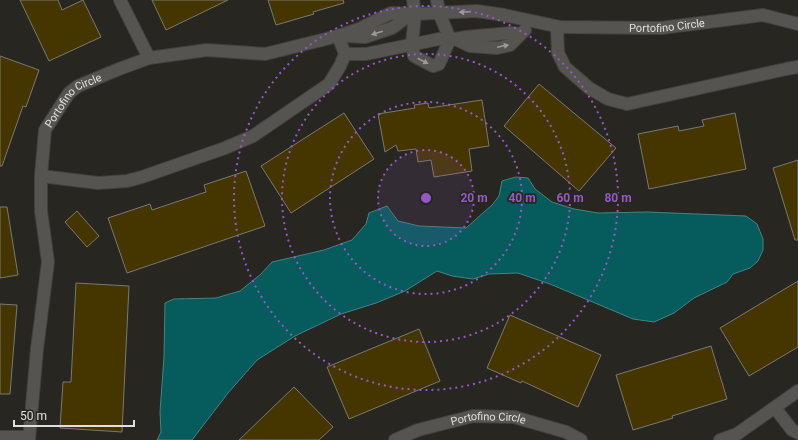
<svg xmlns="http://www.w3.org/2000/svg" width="798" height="440" viewBox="0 0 798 440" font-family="Roboto,sans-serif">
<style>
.water{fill:#065b5d;stroke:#478383}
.building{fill:#453600;stroke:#7a7873}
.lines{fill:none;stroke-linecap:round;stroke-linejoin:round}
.minor-casing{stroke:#42413d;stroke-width:14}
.minor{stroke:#565450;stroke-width:12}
.oneway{fill:#9b9a96}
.ring{fill:none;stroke:#9459c6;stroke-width:2;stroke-dasharray:2 4}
.labels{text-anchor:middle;stroke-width:3.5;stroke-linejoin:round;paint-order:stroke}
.street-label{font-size:11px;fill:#e0dfdc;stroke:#272621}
.centre{fill:#9459c6;stroke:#272621;stroke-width:2}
.ring-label{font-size:12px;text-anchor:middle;font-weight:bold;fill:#9459c6;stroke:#272621;stroke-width:3.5;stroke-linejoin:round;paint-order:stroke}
</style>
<rect width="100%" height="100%" fill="#272621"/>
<path class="water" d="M516 177 528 178 535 189 552 202 574 209 598 213 647 212 746 216 757 224 763 239V250L758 261 750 268 733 274 727 282 694 298 674 313 654 322 633 319 550 284 518 273 489 274 473 279 452 276 437 271 405 291 376 303 341 314 295 336 257 360 228 393 192 440H157L161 432 160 412 164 357 165 303 174 299 216 298 240 291 261 274 272 262 324 250 352 240 366 224 369 213 387 206 398 221 419 226 466 228 493 204 499 196 502 181Z"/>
<g class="building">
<path d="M20 0H58L62 10 83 0 101 37 49 61Z"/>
<path d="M152 0H228L166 30Z"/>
<path d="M268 0H343L344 3 313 12 314 14 276 25Z"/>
<path d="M0 56 39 70 26 107 23 106 2 166H0Z"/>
<path d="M539 84 616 148 579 191 504 126Z"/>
<path d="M482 100 489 146 469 149 472 171 434 177 431 160 418 162 416 149 398 151 396 145 385 152 378 114 415 108 414 105 428 103 429 108Z"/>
<path d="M344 113 374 159 291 213 261 166Z"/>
<path d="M735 113 746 169 649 189 638 134 678 126 679 131 704 126 702 120Z"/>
<path d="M798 160V240H795L773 168Z"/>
<path d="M246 171 265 226 127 273 108 218 150 204 152 210 206 192 204 185Z"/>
<path d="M0 207H7L18 275 0 278Z"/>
<path d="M77 211 99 236 87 247 65 222Z"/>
<path d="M798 281V347L749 376 720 328Z"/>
<path d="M76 283 129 286 122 432 60 428 63 382H71Z"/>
<path d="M0 304 17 305 10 394H0Z"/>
<path d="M510 315 601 355 578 407 522 381 521 383 487 368Z"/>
<path d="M419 329 440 381 349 419 327 367Z"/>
<path d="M711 346 727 399 672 416 673 418 633 430 616 375Z"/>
<path d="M294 387 333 427 319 440H239Z"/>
</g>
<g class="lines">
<g class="minor-casing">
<g id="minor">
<path d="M120 0 149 58"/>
<path d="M413 0 415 14 412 44 414 56 433 66 439 64 450 39 439 13 437 0"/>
<path d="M557 27 558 53 565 67 589 88 608 99 627 104 786 69 798 67"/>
<path d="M345 36 365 37 392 28 411 14"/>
<path d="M455 39 470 46 497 48 510 45 525 30"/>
<path d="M345 54H366L439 39H455L466 37 511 33 519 34"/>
<path d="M41 176 98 183 127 181 142 177 225 148 253 136 329 84 340 66 345 54 338 36"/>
<path d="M775 408 792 430 798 433"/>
<path d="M0 437H29"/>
<path id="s1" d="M29 440 37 349 48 262 41 211V176L45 130 69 93 78 86 119 69 149 58 207 50 265 54 338 36 359 29 391 13 415 14 477 11 504 15 560 27 661 28 763 15 798 24"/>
<path id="s2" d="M395 440 418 430 473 416 514 417 566 432 581 440"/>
<path d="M720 440 737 434 798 391"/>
</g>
</g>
<use href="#minor" class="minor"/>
</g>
<defs><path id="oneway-solid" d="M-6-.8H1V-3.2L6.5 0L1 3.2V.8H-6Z"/></defs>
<g class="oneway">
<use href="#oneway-solid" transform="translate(465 12) rotate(177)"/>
<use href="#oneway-solid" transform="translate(377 33) rotate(162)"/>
<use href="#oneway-solid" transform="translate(503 46) rotate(-12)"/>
<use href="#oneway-solid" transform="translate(423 61) rotate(28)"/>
</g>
<circle cx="426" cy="198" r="48" fill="#9459c6" fill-opacity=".12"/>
<g class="ring">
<circle cx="426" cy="198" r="48"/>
<circle cx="426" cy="198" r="96"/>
<circle cx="426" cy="198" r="144"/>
<circle cx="426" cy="198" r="192"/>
</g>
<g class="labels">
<g class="street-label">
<text dy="4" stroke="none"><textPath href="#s1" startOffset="971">Portofino Circle</textPath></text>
<text dy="4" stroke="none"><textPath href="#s1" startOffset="354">Portofino Circle</textPath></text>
<text dy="4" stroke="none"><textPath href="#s2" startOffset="97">Portofino Circle</textPath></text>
</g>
</g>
<circle cx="426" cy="198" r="6" class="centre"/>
<g class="ring-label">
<text x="474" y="202">20 m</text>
<text x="522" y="202">40 m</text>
<text x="570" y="202">60 m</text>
<text x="618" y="202">80 m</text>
</g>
<path d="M14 420v6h120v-6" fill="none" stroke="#e0dfdc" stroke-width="2"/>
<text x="20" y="420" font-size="12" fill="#e0dfdc" stroke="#272621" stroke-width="3" paint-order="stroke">50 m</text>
</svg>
